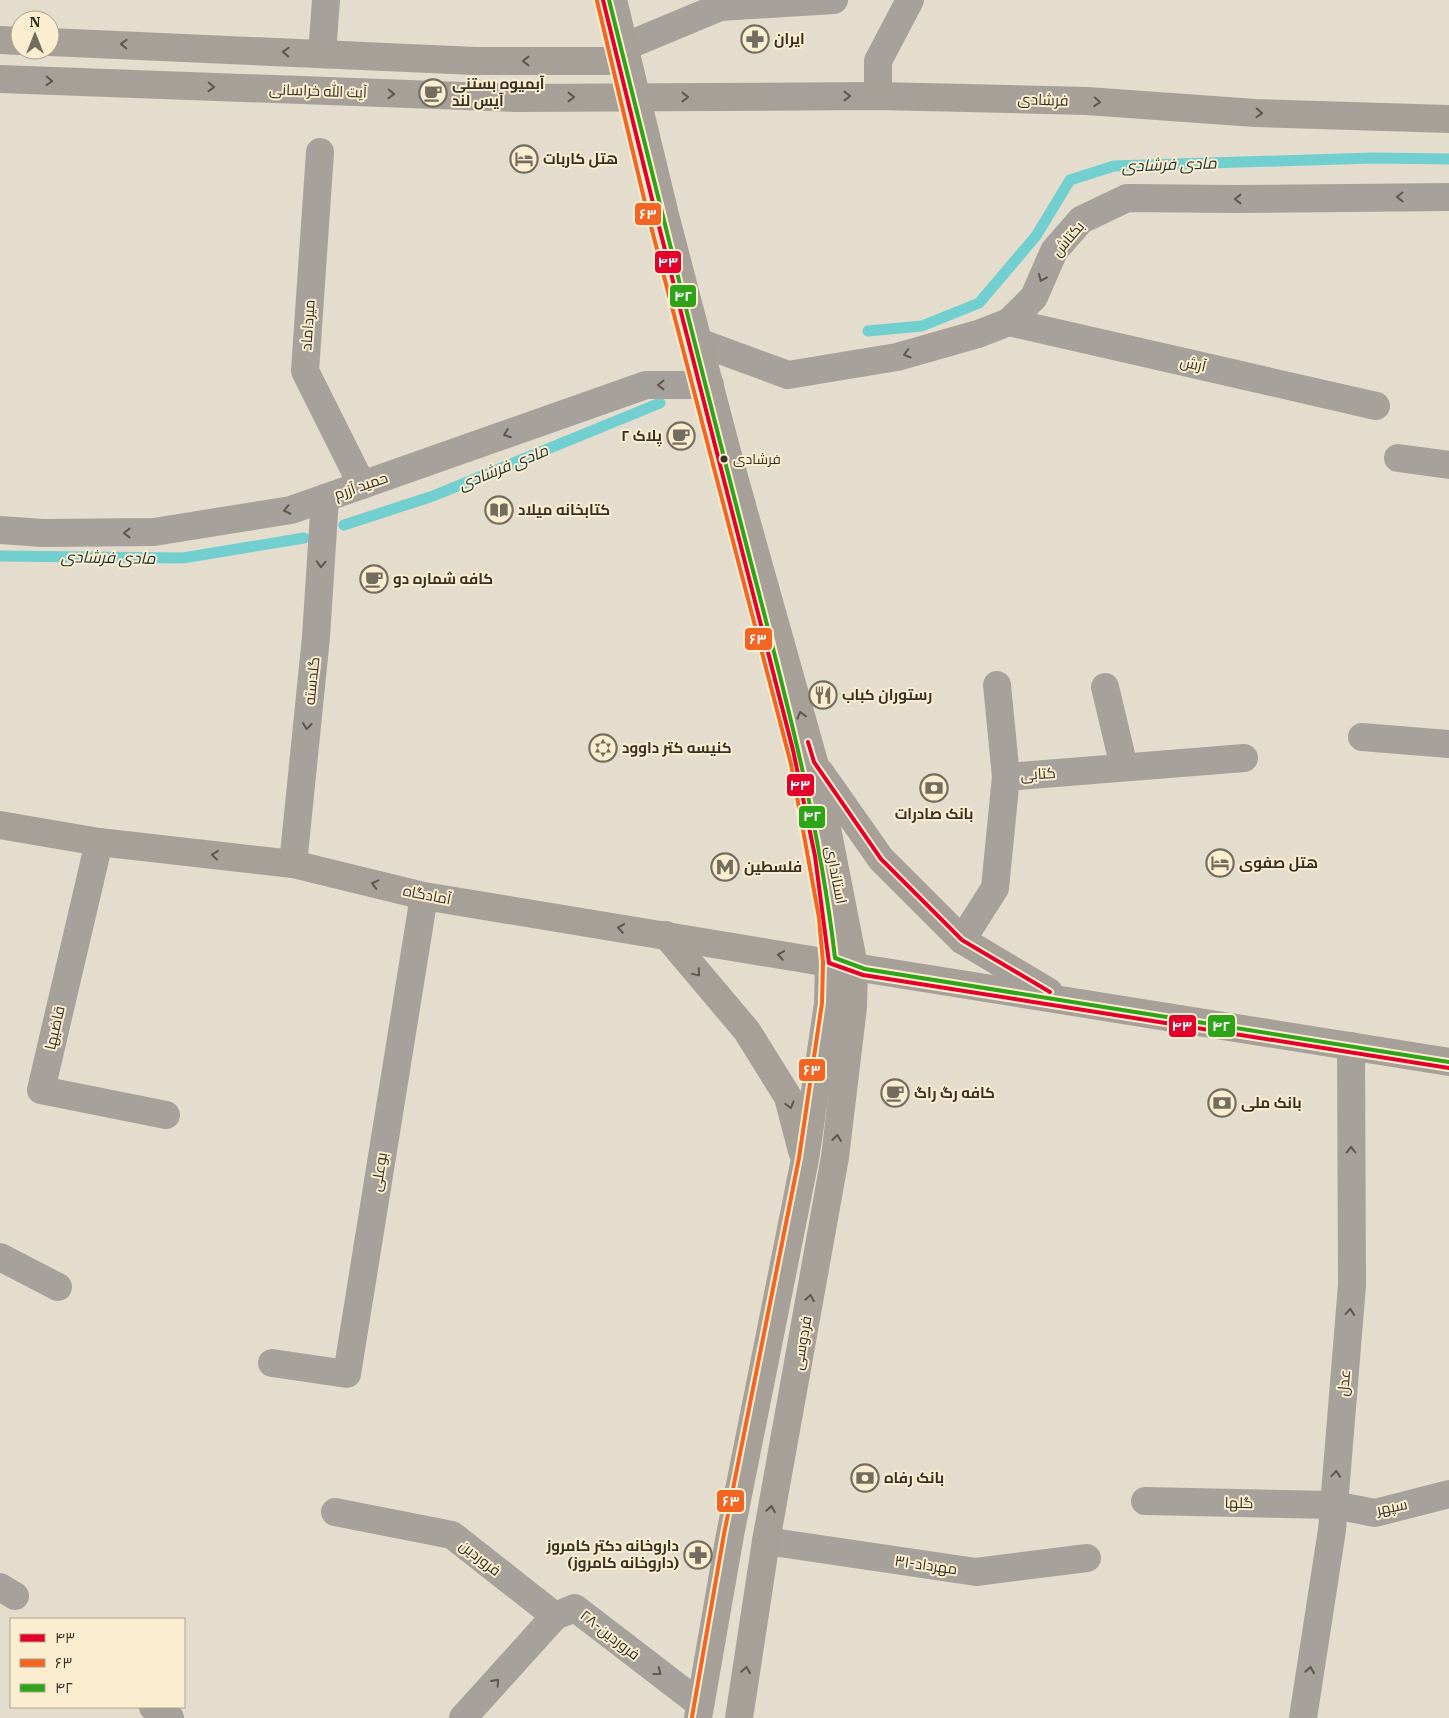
<svg xmlns="http://www.w3.org/2000/svg" width="1449" height="1718" viewBox="0 0 1449 1718" font-family="'IBM Plex Serif',Cairo,serif">
<style>
.lines{fill:none;stroke-linecap:round;stroke-linejoin:round}
.stream{stroke:#72cfd0;stroke-width:11}
.minor{stroke:#a6a19b;stroke-width:28}
.secondary{stroke:#a6a098;stroke-width:28}
.bus-1-casing{stroke:#fbedcf;stroke-width:8}
.bus-2-casing{stroke:#fbedcf;stroke-width:8}
.bus-3-casing{stroke:#fbedcf;stroke-width:8}
.bus-1{stroke:#e4002b;stroke-width:4}
.bus-2{stroke:#f26522;stroke-width:4}
.bus-3{stroke:#2ea519;stroke-width:4}
.oneway{stroke:#5d584d}
.oneway2{stroke:#5d584e}
.bus-dot{fill:#363125;stroke:#fbedcf;stroke-width:2}
.labels{text-anchor:middle;stroke-width:4;stroke-linejoin:round;paint-order:stroke}
.bus-label{font-size:14px;fill:#363125;stroke:#fbedcf;text-anchor:start}
.poi-label{font-size:15px;font-weight:bold;fill:#363125;stroke:#fbedcf;text-anchor:start}
.street-label{font-size:15px;fill:#363125;stroke:#fbedcf}
.water-label{font-size:16px;font-style:italic;fill:#1a3133;stroke:#fbedcf}
.line-badge{stroke:#fbedcf;stroke-width:2}
.badge-label{font-size:14px;text-anchor:middle;font-weight:bold;fill:#fff}
</style>
<rect width="100%" height="100%" fill="#e4dccc"/>
<g class="lines">
<g class="stream">
<path d="M868 331 922 326 979 303 1036 236 1070 180 1114 166 1373 158 1449 159"/>
<path d="M344 525 433 496 660 403"/>
<path d="M0 556 183 558 304 538"/>
</g>
<g class="minor">
<path d="M624 47 720 7 834 0"/>
<path d="M322 54 326 0"/>
<path d="M878 96V61L910 0"/>
<path d="M320 152 305 371 362 485"/>
<path d="M1009 322 1376 406"/>
<path d="M698 342 788 375 897 357 978 334 1009 322 1034 297 1054 251 1081 220 1127 198 1235 199 1449 197"/>
<path d="M1398 458 1449 465"/>
<path d="M0 530 43 533 154 532 291 510 646 385H710"/>
<path d="M997 685 1006 777"/>
<path d="M1105 687 1124 767"/>
<path d="M1362 737 1449 744"/>
<path d="M99 842 41 1090 166 1115"/>
<path d="M293 864 316 637 325 498"/>
<path d="M962 940 995 888 1006 777 1244 758"/>
<path d="M0 1257 58 1287"/>
<path d="M272 1363 347 1374 424 896"/>
<path d="M1145 1501 1334 1505 1375 1513 1449 1494"/>
<path d="M335 1512 452 1535 555 1616"/>
<path d="M766 1541 976 1572 1087 1558"/>
<path d="M0 1587 15 1596"/>
<path d="M153 1707 170 1718"/>
<path d="M463 1718 555 1616 575 1608 700 1704"/>
<path d="M1303 1718 1332 1530 1352 1285 1351 1046"/>
</g>
<g class="secondary">
<path d="M613 0 665 215 727 452 814 762 854 966 853 1007 835 1157 766 1541 739 1718"/>
<path d="M0 40 20 41"/>
<path d="M50 42 475 61H627"/>
<path d="M0 79 517 98 878 96 967 98 1087 101 1255 113 1449 119"/>
<path d="M820 772 881 859 962 940 1049 992"/>
<path d="M0 825 99 842 293 864 424 896 829 963 1449 1062"/>
<path d="M666 935 747 1031 788 1097 802 1151"/>
<path d="M698 1718 730 1535 805 1159 828 1004 829 963"/>
</g>
<g class="bus-1-casing">
<g id="bus-1">
<path d="M603 0 653 203 793 750 815 856 829 963 863 975 1449 1068"/>
<path d="M808 742 814 762 881 859 962 940 1050 992"/>
</g>
</g>
<g class="bus-2-casing">
<path id="bus-2" d="M597 1 647 211 791 764 819 918 823 963 822 1003 799 1158 724 1534 692 1717"/>
</g>
<g class="bus-3-casing">
<path id="bus-3" d="M609 0C652 177 697 352 742 528 779 672 818 811 835 958L865 969 1449 1062"/>
</g>
<use href="#bus-1" class="bus-1"/>
<use href="#bus-2" class="bus-2"/>
<use href="#bus-3" class="bus-3"/>
</g>
<defs><path id="oneway-chevron" d="M-2-3.5L2.5 0L-2 3.5" fill="none" stroke-width="1.6" stroke-linecap="round" stroke-linejoin="round" transform="scale(1.25)"/></defs>
<g class="oneway">
<use href="#oneway-chevron" transform="translate(124 44) rotate(-178)"/>
<use href="#oneway-chevron" transform="translate(286 52) rotate(-177)"/>
<use href="#oneway-chevron" transform="translate(526 61) rotate(-180)"/>
<use href="#oneway-chevron" transform="translate(49 81) rotate(2)"/>
<use href="#oneway-chevron" transform="translate(211 87) rotate(2)"/>
<use href="#oneway-chevron" transform="translate(391 94) rotate(2)"/>
<use href="#oneway-chevron" transform="translate(847 96)"/>
<use href="#oneway-chevron" transform="translate(571 97)"/>
<use href="#oneway-chevron" transform="translate(685 97)"/>
<use href="#oneway-chevron" transform="translate(1097 102) rotate(4)"/>
<use href="#oneway-chevron" transform="translate(1259 113) rotate(2)"/>
<use href="#oneway-chevron" transform="translate(801 715) rotate(-106)"/>
<use href="#oneway-chevron" transform="translate(215 855) rotate(-173)"/>
<use href="#oneway-chevron" transform="translate(375 884) rotate(-166)"/>
<use href="#oneway-chevron" transform="translate(621 928) rotate(-171)"/>
<use href="#oneway-chevron" transform="translate(781 955) rotate(-170)"/>
<use href="#oneway-chevron" transform="translate(697 973) rotate(50)"/>
<use href="#oneway-chevron" transform="translate(790 1105) rotate(74)"/>
<use href="#oneway-chevron" transform="translate(837 1138) rotate(-83)"/>
<use href="#oneway-chevron" transform="translate(810 1298) rotate(-80)"/>
<use href="#oneway-chevron" transform="translate(771 1509) rotate(-80)"/>
<use href="#oneway-chevron" transform="translate(746 1670) rotate(-81)"/>
</g>
<g class="oneway2">
<use href="#oneway-chevron" transform="translate(1400 197) rotate(179)"/>
<use href="#oneway-chevron" transform="translate(1238 199) rotate(180)"/>
<use href="#oneway-chevron" transform="translate(1042 278) rotate(113)"/>
<use href="#oneway-chevron" transform="translate(907 354) rotate(164)"/>
<use href="#oneway-chevron" transform="translate(661 385) rotate(180)"/>
<use href="#oneway-chevron" transform="translate(507 434) rotate(160)"/>
<use href="#oneway-chevron" transform="translate(287 510) rotate(168)"/>
<use href="#oneway-chevron" transform="translate(127 533) rotate(180)"/>
<use href="#oneway-chevron" transform="translate(321 564) rotate(93)"/>
<use href="#oneway-chevron" transform="translate(307 726) rotate(96)"/>
<use href="#oneway-chevron" transform="translate(1351 1150) rotate(-90)"/>
<use href="#oneway-chevron" transform="translate(1350 1312) rotate(-85)"/>
<use href="#oneway-chevron" transform="translate(1336 1474) rotate(-85)"/>
<use href="#oneway-chevron" transform="translate(1310 1670) rotate(-81)"/>
<use href="#oneway-chevron" transform="translate(658 1672) rotate(38)"/>
<use href="#oneway-chevron" transform="translate(496 1682) rotate(-48)"/>
</g>
<defs>
<g id="pharmacy-ring" transform="scale(1.4375)"><circle r="9.5" fill="#fbedcf" stroke="#736d5f" stroke-width="1.5"/><path d="M-2-6h4v4h4v4h-4v4h-4v-4h-4v-4h4Z" fill="#736d5f"/></g>
<g id="cafe-ring" transform="scale(1.4375)"><circle r="9.5" fill="#fbedcf" stroke="#736d5f" stroke-width="1.5"/><path d="M-5.5-4.5H6V0H3Q3 3.5 0 3.5H-2.5Q-5.5 3.5-5.5 0ZM3-3.2v2h1.7v-2ZM-6 4.5H4V6H-6Z" fill="#736d5f"/></g>
<g id="hotel-ring" transform="scale(1.4375)"><circle r="9.5" fill="#fbedcf" stroke="#736d5f" stroke-width="1.5"/><path d="M-6-4.5h1.5V1H6V5H4.5V3h-9V5H-6ZM-4 0a1.8 1.8 0 1 1 3.6 0ZM.5 0V-2.5h3Q6-2.5 6 0Z" fill="#736d5f"/></g>
<g id="library-ring" transform="scale(1.4375)"><circle r="9.5" fill="#fbedcf" stroke="#736d5f" stroke-width="1.5"/><path d="M-6-4Q-3-5.5-.7-3.5V5Q-3 3-6 4ZM6-4Q3-5.5 .7-3.5V5Q3 3 6 4Z" fill="#736d5f"/></g>
<g id="restaurant-ring" transform="scale(1.4375)"><circle r="9.5" fill="#fbedcf" stroke="#736d5f" stroke-width="1.5"/><path d="M-5-6h1v4h1v-4h1v4h1v-4h1v5L-1.5 .5V6h-2V.5L-5-1ZM5-6V6H3V1.5H1.5Q1.5-4 5-6Z" fill="#736d5f"/></g>
<g id="synagogue-ring" transform="scale(1.4375)"><circle r="9.5" fill="#fbedcf" stroke="#736d5f" stroke-width="1.5"/><path d="M0-6.5L5.6 3.2H-5.6ZM0 6.5L5.6-3.2H-5.6Z" fill="#736d5f"/></g>
<g id="bank-ring" transform="scale(1.4375)"><circle r="9.5" fill="#fbedcf" stroke="#736d5f" stroke-width="1.5"/><path d="M-6-4H6V4H-6ZM0-2.3a2.3 2.3 0 1 0 0 4.6a2.3 2.3 0 1 0 0-4.6Z" fill="#736d5f"/></g>
<g id="metro-ring" transform="scale(1.4375)"><circle r="9.5" fill="#fbedcf" stroke="#736d5f" stroke-width="1.5"/><path d="M-5.5 5V-5H-3L0 0L3-5H5.5V5H3V-.5L0 4L-3-.5V5Z" fill="#736d5f"/></g>
</defs>
<g fill-rule="evenodd">
<use href="#pharmacy-ring" x="755" y="39"/>
<use href="#cafe-ring" x="433" y="93"/>
<use href="#hotel-ring" x="524" y="159"/>
<use href="#cafe-ring" x="681" y="436"/>
<use href="#library-ring" x="499" y="510"/>
<use href="#cafe-ring" x="374" y="579"/>
<use href="#restaurant-ring" x="823" y="695"/>
<use href="#synagogue-ring" x="603" y="748"/>
<use href="#bank-ring" x="934" y="788"/>
<use href="#hotel-ring" x="1220" y="863"/>
<use href="#metro-ring" x="725" y="867"/>
<use href="#cafe-ring" x="895" y="1093"/>
<use href="#bank-ring" x="1222" y="1103"/>
<use href="#bank-ring" x="865" y="1478"/>
<use href="#pharmacy-ring" x="698" y="1555"/>
</g>
<circle class="bus-dot" cx="724" cy="459" r="4.5"/>
<g class="labels">
<g class="bus-label">
<text x="733" y="464">فرشادی</text>
</g>
<g class="poi-label">
<text x="774" y="44">ایران</text>
<text x="452" y="89">آبمیوه بستنی<tspan x="452" dy="17">آیس لند</tspan></text>
<text x="543" y="164">هتل کاربات</text>
<text x="662" y="441" text-anchor="end">پلاک ۲</text>
<text x="518" y="515">کتابخانه میلاد</text>
<text x="393" y="584">کافه شماره دو</text>
<text x="842" y="700">رستوران کباب</text>
<text x="622" y="753">کنیسه کتر داوود</text>
<text x="934" y="819" text-anchor="middle">بانک صادرات</text>
<text x="1239" y="868">هتل صفوی</text>
<text x="744" y="872">فلسطین</text>
<text x="914" y="1098">کافه رگ راگ</text>
<text x="1241" y="1108">بانک ملی</text>
<text x="884" y="1483">بانک رفاه</text>
<text x="679" y="1551" text-anchor="end">داروخانه دکتر کامروز<tspan x="679" dy="17">(داروخانه کامروز)</tspan></text>
</g>
<g class="street-label">
<text transform="translate(318 91) rotate(2)" y="5">آیت الله خراسانی</text>
<text transform="translate(1043 100) rotate(2)" y="5">فرشادی</text>
<text transform="translate(1068 239) rotate(-50)" y="5">بکتاش</text>
<text transform="translate(308 325) rotate(-86)" y="5">میرداماد</text>
<text transform="translate(1193 364) rotate(13)" y="5">آرش</text>
<text transform="translate(361 486) rotate(-19)" y="5">حمید آزرم</text>
<text transform="translate(312 681) rotate(-84)" y="5">گلدسته</text>
<text transform="translate(1038 774) rotate(-4)" y="5">کتابی</text>
<text transform="translate(836 875) rotate(79)" y="5">استانداری</text>
<text transform="translate(427 895) rotate(11)" y="5">آمادگاه</text>
<text transform="translate(55 1028) rotate(-77)" y="5">قاضیها</text>
<text transform="translate(379 1172) rotate(-81)" y="5">بوعلی</text>
<text transform="translate(802 1343) rotate(-80)" y="5">فردوسی</text>
<text transform="translate(1344 1383) rotate(-85)" y="5">عدل</text>
<text transform="translate(1239 1503) rotate(1)" y="5">گلها</text>
<text transform="translate(1392 1507) rotate(-11)" y="5">سپهر</text>
<text transform="translate(480 1558) rotate(38)" y="5">فروردین</text>
<text transform="translate(926 1565) rotate(8)" y="5">۳۱-مهرداد</text>
<text transform="translate(610 1635) rotate(38)" y="5">۲۸-فروردین</text>
</g>
<g class="water-label">
<text transform="translate(1169 164) rotate(-2)" y="6">مادی فرشادی</text>
<text transform="translate(503 467) rotate(-22)" y="6">مادی فرشادی</text>
<text transform="translate(108 557) rotate(1)" y="6">مادی فرشادی</text>
</g>
</g>
<g class="line-badge">
<rect x="634" y="202" width="28" height="24" rx="5" fill="#f26522"/>
<rect x="654" y="250" width="28" height="24" rx="5" fill="#e4002b"/>
<rect x="669" y="284" width="28" height="24" rx="5" fill="#2ea519"/>
<rect x="744" y="627" width="29" height="24" rx="5" fill="#f26522"/>
<rect x="786" y="773" width="29" height="24" rx="5" fill="#e4002b"/>
<rect x="798" y="805" width="28" height="24" rx="5" fill="#2ea519"/>
<rect x="1168" y="1014" width="29" height="24" rx="5" fill="#e4002b"/>
<rect x="1207" y="1014" width="29" height="24" rx="5" fill="#2ea519"/>
<rect x="798" y="1058" width="28" height="24" rx="5" fill="#f26522"/>
<rect x="716" y="1489" width="29" height="24" rx="5" fill="#f26522"/>
</g>
<g class="badge-label">
<text x="648" y="219">۶۳</text>
<text x="668" y="267">۴۳</text>
<text x="683" y="301">۴۲</text>
<text x="758" y="644">۶۳</text>
<text x="800" y="790">۴۳</text>
<text x="812" y="821">۴۲</text>
<text x="1182" y="1031">۴۳</text>
<text x="1221" y="1031">۴۲</text>
<text x="812" y="1075">۶۳</text>
<text x="731" y="1506">۶۳</text>
</g>
<rect x="10" y="1618" width="175" height="90" fill="#fbedcf" stroke="#aca28b"/>
<rect x="20" y="1634" width="25" height="8" fill="#e4002b" stroke="#aca28b"/>
<text x="55" y="1643" font-size="15" fill="#363125">۴۳</text>
<rect x="20" y="1659" width="25" height="8" fill="#f26522" stroke="#aca28b"/>
<text x="55" y="1668" font-size="15" fill="#363125">۶۳</text>
<rect x="20" y="1684" width="25" height="8" fill="#2ea519" stroke="#aca28b"/>
<text x="55" y="1693" font-size="15" fill="#363125">۴۲</text>
<g transform="translate(35 35)"><circle r="24" fill="#fbedcf" stroke="#aca28b"/>
<path d="M0-4L9 19L0 12L-9 19Z" fill="#736d5f"/>
<text y="-8" font-size="14" font-weight="bold" text-anchor="middle" fill="#363125">N</text>
</g>
</svg>
